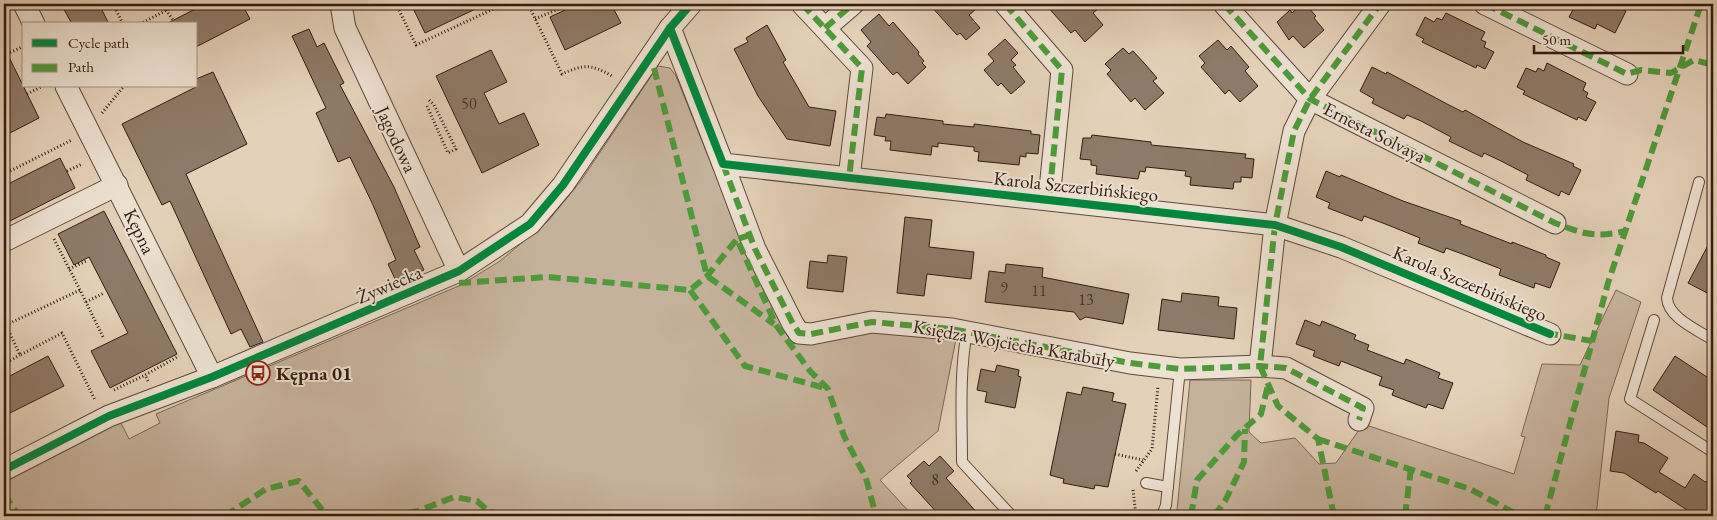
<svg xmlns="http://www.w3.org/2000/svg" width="1717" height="520" viewBox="0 0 1717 520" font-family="'EB Garamond',serif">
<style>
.green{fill:#c6b29c;stroke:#7c6656}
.building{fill:#8e7a68;stroke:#311b11}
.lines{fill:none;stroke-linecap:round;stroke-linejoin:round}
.lane-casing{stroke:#5e483b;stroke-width:12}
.street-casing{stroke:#5e483b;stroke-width:23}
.path{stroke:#311b11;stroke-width:3;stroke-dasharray:1 2.5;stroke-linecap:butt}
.lane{stroke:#ede1d2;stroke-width:10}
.street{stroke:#ede1d2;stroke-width:21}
.quiet{stroke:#50993c;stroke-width:6;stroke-dasharray:12 6;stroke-linecap:butt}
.cycleway-casing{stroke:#ede1d2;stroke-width:11}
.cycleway{stroke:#00873e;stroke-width:8}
.labels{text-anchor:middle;stroke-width:4;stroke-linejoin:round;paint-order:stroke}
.number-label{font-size:16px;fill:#483327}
.street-label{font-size:19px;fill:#311b11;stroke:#ede1d2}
.poi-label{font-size:19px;font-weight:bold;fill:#311b11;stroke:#ede1d2;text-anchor:start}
</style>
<rect width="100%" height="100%" fill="#e4d1b9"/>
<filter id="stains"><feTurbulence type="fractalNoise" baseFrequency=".004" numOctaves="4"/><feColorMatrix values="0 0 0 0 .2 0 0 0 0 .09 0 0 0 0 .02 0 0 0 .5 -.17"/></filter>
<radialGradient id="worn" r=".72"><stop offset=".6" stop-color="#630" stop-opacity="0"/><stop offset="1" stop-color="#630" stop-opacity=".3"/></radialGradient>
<g class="green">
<path d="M658 66 670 68 676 76 748 255 792 344 869 332 956 339 938 431 880 480 913 516H4V480L120 421 129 439 160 423 156 414 461 285 500 261 548 221 580 182Z"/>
<path d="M1616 290 1641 302 1609 398 1596 516H1175L1177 510 1190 380H1251L1249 432 1261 443 1295 438 1319 464 1336 463 1363 424 1514 474 1525 437 1521 436 1542 364 1580 365Z"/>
</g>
<g class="building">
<path d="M61 4H99L109 24H72Z"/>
<path d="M205 4H242L250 19 196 47V24H166Z"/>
<path d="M411 4H486L425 33Z"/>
<path d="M578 4H611L621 23 565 50 550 17Z"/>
<path d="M929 4H982L969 15 980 28 966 40 960 33 957 35Z"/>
<path d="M1045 4H1104L1093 13 1103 25 1085 42 1075 30 1071 33Z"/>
<path d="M1302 4H1305L1316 16 1314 18 1324 30 1304 48 1293 36 1289 40 1277 22 1290 10 1292 13Z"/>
<path d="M1576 4H1611L1626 11 1615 33 1597 24 1595 29 1569 17Z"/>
<path d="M1446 13 1485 32 1481 40 1486 42 1484 47 1494 52 1485 69 1477 65 1476 68 1422 42 1424 39 1416 35 1425 17 1434 22 1437 18 1442 20Z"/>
<path d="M879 14 889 26 893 22 919 52 918 54 924 61 922 63 926 67 908 84 897 72 893 75 867 46 871 42 861 30Z"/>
<path d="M767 25 786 60 783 62 809 107 836 111 830 146 787 139 758 96 734 49 748 42 746 38Z"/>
<path d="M309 29 317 47 324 43 344 83 340 85 394 187 420 247 414 250 424 270 406 278 396 281 388 264 396 260 373 205 350 157 338 162 316 113 326 108 292 36Z"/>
<path d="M1005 39 1018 53 1011 60 1016 65 1013 67 1025 82 1011 94 1001 83 998 86 984 70 994 61 988 54Z"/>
<path d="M1218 40 1227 50 1231 46 1249 67 1245 71 1258 86 1240 102 1229 90 1225 94 1201 67 1205 63 1199 56Z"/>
<path d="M4 47 39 118 8 134 4 125Z"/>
<path d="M1123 48 1129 54 1133 51 1145 64 1157 78 1153 81 1164 93 1145 110 1135 98 1131 102 1107 74 1111 70 1105 64Z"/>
<path d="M491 50 507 82 484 93 499 124 524 113 539 145 482 173 436 76Z"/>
<path d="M1547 63 1586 83 1583 90 1588 93 1586 97 1596 102 1586 121 1578 117 1577 120 1523 94 1525 91 1517 87 1526 68 1536 72 1538 68 1544 71Z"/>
<path d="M1372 67 1386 74 1387 72 1449 105 1463 112 1465 110 1523 142 1574 164 1573 166 1581 170 1569 195 1561 191 1559 196 1526 180 1528 175 1501 161 1484 153 1482 157 1449 141 1451 137 1421 121 1407 115 1404 119 1372 103 1374 99 1360 91Z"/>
<path d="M213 72 247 144 186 174 263 342 250 347 241 329 231 334 170 201 162 205 122 124 196 87V79Z"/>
<path d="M886 114 943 121V124L974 127V124L1031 131V134L1040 135 1038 154 1026 153V157L1020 156 1019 165 978 161 979 152 974 151V147L938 143V147L932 146 931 155 890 150 891 141H885L886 137 874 135 877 117 885 118Z"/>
<path d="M1092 135 1151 142V145L1246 154 1245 158 1254 159 1252 178 1241 177V182H1234L1233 189 1190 185 1191 177 1185 176 1186 171 1146 167 1145 172 1140 171 1138 179 1096 174 1097 166 1091 165V160L1080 159 1083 138H1091Z"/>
<path d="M60 158 75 188 4 224V186Z"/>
<path d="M1326 171 1340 177 1341 175 1403 201 1461 221 1460 224 1512 244V242L1546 255V257L1560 263 1550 288 1535 283 1534 288 1499 275 1501 269 1465 255 1446 248 1444 253 1418 243 1420 238 1388 225 1364 216 1362 221 1328 208 1330 203 1316 197Z"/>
<path d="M104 211 177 354 110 388 91 351 128 333 89 257 74 265 58 234Z"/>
<path d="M905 217 932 220 929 247 974 252 971 279 927 274 924 296 897 293Z"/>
<path d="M1713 236V296L1688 283Z"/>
<path d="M828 255 847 257 843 292 807 288 810 261 827 263Z"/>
<path d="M1006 264 1043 268 1042 277 1129 294 1123 324 1086 317 1080 320 1074 312 985 302 989 271 1005 273Z"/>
<path d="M1182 293 1219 297 1218 306 1237 308 1234 339 1158 330 1162 299 1181 302Z"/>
<path d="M1305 320 1320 326 1322 321 1356 335 1354 339 1369 345 1367 350 1404 364 1406 359 1440 373 1438 378 1453 383 1443 409 1428 404 1426 408 1392 395 1394 390 1379 385 1382 377 1341 361 1339 366 1313 356 1315 351 1296 344Z"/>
<path d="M48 356 64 386 4 416V379Z"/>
<path d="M1675 356 1713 381V418L1707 427 1653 390Z"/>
<path d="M997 365 1019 370 1018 376 1021 377 1015 408 985 402 987 392 977 390 981 369 995 372Z"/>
<path d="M1083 387 1114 393 1112 401 1126 404 1108 487 1095 485 1094 489 1063 483 1064 479 1050 475 1067 392 1081 395Z"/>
<path d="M1616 431 1639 435 1638 442 1644 443 1668 458 1659 472 1685 488 1694 474 1705 482 1711 480 1713 487V516H1688L1687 510 1658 491 1656 493 1624 473 1610 471Z"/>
<path d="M940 456 954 471 946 478 980 516H940L910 483 912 481 907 476 924 461 929 466Z"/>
</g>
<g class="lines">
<g class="lane-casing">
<g id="lane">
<path d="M1699 182 1667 298C1668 318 1698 330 1713 340"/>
<path d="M1654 320 1630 399 1713 452"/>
<path d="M967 331C959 374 962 419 962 462L1010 514"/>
<path d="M1146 483 1168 487"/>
<path d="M1162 516 1166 505 1180 369"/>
</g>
</g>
<g class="street-casing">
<g id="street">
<path d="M24 4 34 24"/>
<path d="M341 4 345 28 459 271"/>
<path d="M802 4 862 68 849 178"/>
<path d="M1005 4 1062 70 1049 199"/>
<path d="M1224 4 1310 99 1555 223"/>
<path d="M1485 4 1627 74"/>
<path d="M670 28 723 164 1275 225 1341 247 1550 334"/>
<path d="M825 28 853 4"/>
<path d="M66 86 212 377"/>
<path d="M723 164 755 249 793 324 799 333 811 334 872 322 952 329 1130 363 1180 369 1260 366 1286 368 1363 408 1359 420"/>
<path d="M4 241 117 185"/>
<path d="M1260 366 1275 225 1294 131 1310 99 1380 4"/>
<path d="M4 470 109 416 212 377 459 271 530 224 563 185 670 28 691 4"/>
</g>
</g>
<g class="path">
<path d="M113 4 123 24"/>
<path d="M396 4 416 45 504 4"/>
<path d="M528 4 562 74C584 64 591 64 612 76"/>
<path d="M100 6 107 4"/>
<path d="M166 10 173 20"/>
<path d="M535 19 565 6"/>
<path d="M140 24 178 4"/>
<path d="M7 54 24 46"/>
<path d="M27 94 43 86"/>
<path d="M427 106 448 153 456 149 434 105 429 100"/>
<path d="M102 113 124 86"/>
<path d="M67 171 82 164"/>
<path d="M4 174 72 140"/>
<path d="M54 239 80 290"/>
<path d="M69 269 86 261"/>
<path d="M86 302 104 293"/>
<path d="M4 321 20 355 62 333 95 400"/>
<path d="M6 325 80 290 104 339"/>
<path d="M4 364 20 355"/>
<path d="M148 381 145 375 179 356"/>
<path d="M114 390 145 375"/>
<path d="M1115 454 1143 460"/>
<path d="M1136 471 1152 449 1158 386"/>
<path d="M1133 490 1136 516"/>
</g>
<use href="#lane" class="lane"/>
<use href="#street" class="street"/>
<g class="quiet">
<path d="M802 4 862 68 849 178"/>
<path d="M1005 4 1062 70 1049 199"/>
<path d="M1224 4 1310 99 1555 223C1583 234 1595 238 1626 231"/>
<path d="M1485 4 1627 74 1641 70 1671 73 1694 60 1713 65"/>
<path d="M825 28 853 4"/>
<path d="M654 68 707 276 774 324"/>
<path d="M723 164 755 249 793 324 799 333 811 334 872 322 952 329 1130 363 1180 369 1260 366 1286 368 1363 408 1359 420"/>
<path d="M750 235 737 239 776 325 810 371 828 389 844 436 866 478 876 516"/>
<path d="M459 283 548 277 690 290 707 276 737 239"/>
<path d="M690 290 745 366 825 388"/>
<path d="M1546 333 1592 341"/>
<path d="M1318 439 1470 489 1520 516"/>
<path d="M4 494 19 516"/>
<path d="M225 516 266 489 299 481 327 516"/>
<path d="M390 516 418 511 454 497 477 501 488 511 504 516"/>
<path d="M1191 516 1197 480 1237 435 1261 414 1268 385"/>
<path d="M1214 516 1225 501 1244 462 1245 429"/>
<path d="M1334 516 1318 439 1278 406 1260 366 1275 225 1294 131 1310 99 1380 4"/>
<path d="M1405 516 1411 468"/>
<path d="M1545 516 1608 283 1701 4"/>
</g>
<g class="cycleway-casing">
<g id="cycleway">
<path d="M670 28 723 164 1275 225 1341 247 1550 334"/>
<path d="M4 470 109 416 212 377 459 271 530 224 563 185 670 28 691 4"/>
</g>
</g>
<use href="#cycleway" class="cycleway"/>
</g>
<defs>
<g id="bus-ring" transform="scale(1.25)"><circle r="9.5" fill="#ede1d2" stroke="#8f2418" stroke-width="1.5"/><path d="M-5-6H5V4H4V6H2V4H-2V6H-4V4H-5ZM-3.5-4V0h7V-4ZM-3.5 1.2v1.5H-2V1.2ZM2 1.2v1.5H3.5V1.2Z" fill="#8f2418"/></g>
</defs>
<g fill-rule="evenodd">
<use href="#bus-ring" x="258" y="373"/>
</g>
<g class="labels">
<g class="number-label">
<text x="469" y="109">50</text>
<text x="1004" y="293">9</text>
<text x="1039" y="296">11</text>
<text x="1086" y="305">13</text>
<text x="935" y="485">8</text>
</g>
<g class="street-label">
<text transform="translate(1375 132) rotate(27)" y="7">Ernesta Solvaya</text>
<text transform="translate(397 139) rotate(65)" y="7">Jagodowa</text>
<text transform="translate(1076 186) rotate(6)" y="7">Karola Szczerbińskiego</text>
<text transform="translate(140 231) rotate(64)" y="7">Kępna</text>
<text transform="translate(1470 283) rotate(23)" y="7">Karola Szczerbińskiego</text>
<text transform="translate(389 284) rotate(-23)" y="7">Żywiecka</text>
<text transform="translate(1014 343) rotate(10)" y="7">Księdza Wojciecha Karabuły</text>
</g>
<g class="poi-label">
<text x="276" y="380">Kępna 01</text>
</g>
</g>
<rect width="1717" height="520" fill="none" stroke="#e4d1b9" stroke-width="20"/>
<rect x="5" y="5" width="1707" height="510" fill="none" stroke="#311b11" stroke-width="2.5"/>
<rect x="10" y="10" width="1697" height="500" fill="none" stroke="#311b11"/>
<rect x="22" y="22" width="175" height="65" fill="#ede1d2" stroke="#a29285"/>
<rect x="32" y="39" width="25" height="8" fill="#00873e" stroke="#a29285"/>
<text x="68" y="48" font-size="15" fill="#311b11">Cycle path</text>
<rect x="32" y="64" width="25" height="8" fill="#50993c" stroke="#a29285"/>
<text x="68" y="72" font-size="15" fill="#311b11">Path</text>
<path d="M1534 45v8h149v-8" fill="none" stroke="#311b11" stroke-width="2.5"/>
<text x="1542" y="45" font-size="15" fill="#311b11" stroke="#ede1d2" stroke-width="4" paint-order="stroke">50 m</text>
<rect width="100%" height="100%" filter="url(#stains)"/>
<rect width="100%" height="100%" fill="url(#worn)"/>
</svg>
